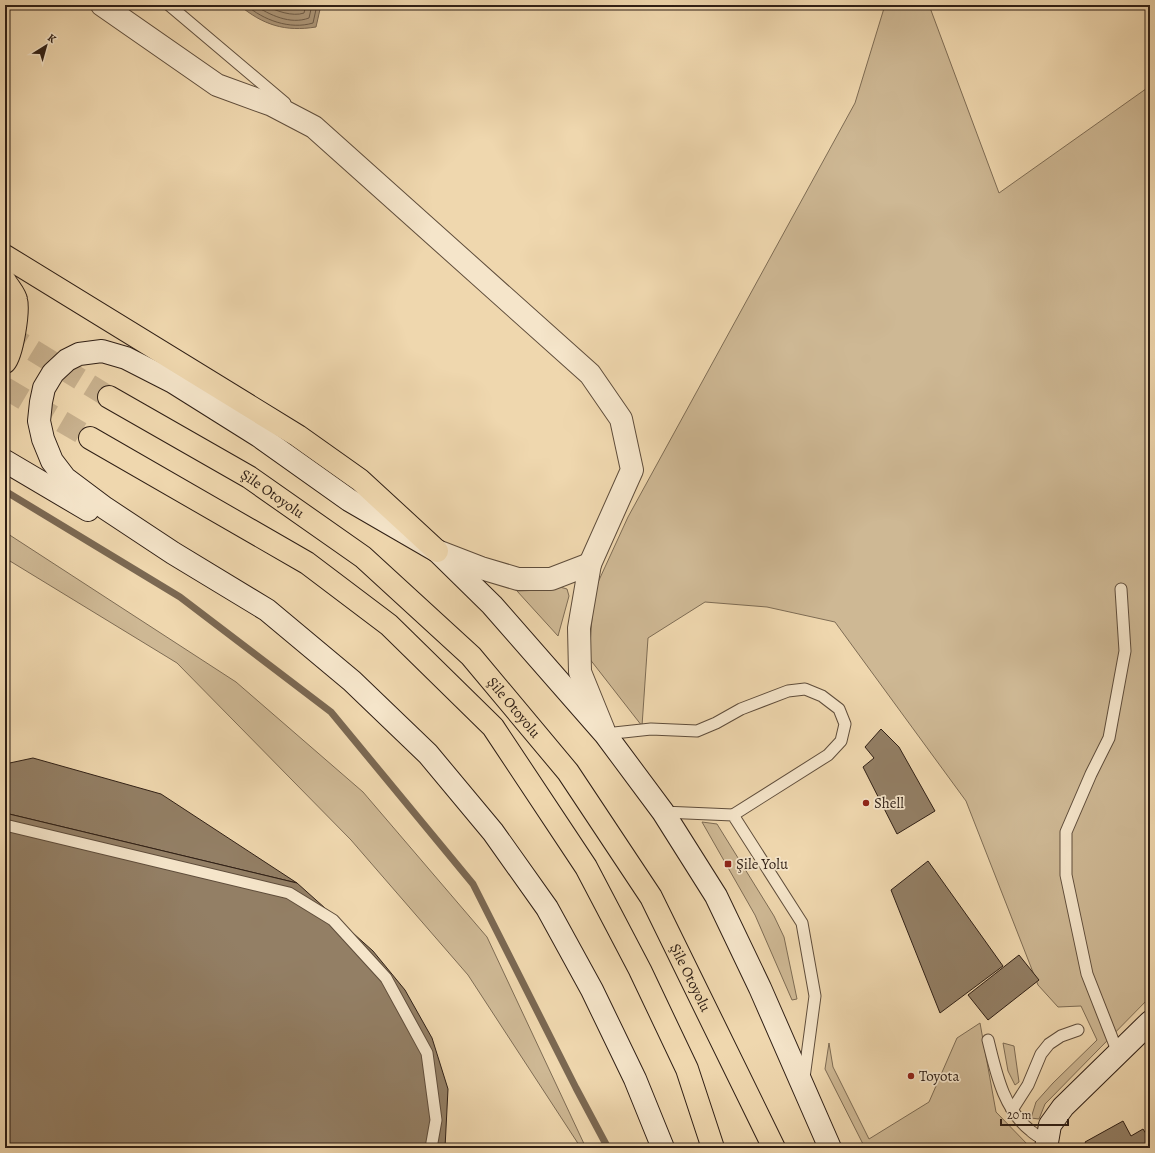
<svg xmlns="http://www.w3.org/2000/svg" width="1155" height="1153" viewBox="0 0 1155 1153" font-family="Alegreya,serif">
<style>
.green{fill:#ceb894;stroke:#7e6c54}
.water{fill:#ae987a;stroke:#7b6852}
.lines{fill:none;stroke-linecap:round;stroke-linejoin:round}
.shore{stroke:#6e5c48;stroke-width:1}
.stream{stroke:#7b6852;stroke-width:7}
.building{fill:#937f65;stroke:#2f1f15}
.highway-tunnel{stroke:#c9b28f;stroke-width:22;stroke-dasharray:22 11;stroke-linecap:butt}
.lane-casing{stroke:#5f4d3b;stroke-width:13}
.street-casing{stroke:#5f4d3b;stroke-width:24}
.secondary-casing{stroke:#2f1f15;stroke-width:24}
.highway-casing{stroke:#2f1f15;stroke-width:24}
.lane{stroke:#f5e5ca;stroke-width:11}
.street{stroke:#f5e5ca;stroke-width:22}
.secondary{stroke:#f5e5ca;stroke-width:22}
.highway{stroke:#efd7ae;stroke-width:22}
.poi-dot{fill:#8f2418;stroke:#f5e5ca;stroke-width:1.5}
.labels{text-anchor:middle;stroke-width:3.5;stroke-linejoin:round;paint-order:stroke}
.street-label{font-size:15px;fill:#2f1f15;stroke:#f5e5ca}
.poi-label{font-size:15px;fill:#2f1f15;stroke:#f5e5ca;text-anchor:start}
</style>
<rect width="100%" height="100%" fill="#efd7ae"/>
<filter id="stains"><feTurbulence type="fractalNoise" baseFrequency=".005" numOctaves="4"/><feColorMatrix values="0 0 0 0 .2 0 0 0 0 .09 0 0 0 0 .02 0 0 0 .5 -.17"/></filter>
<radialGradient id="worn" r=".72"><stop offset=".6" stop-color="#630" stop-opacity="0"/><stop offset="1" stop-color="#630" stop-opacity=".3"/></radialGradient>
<g class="green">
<path d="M885 5H929L999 193 1150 86V997L1045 1104 1039 1119 1031 1118 1036 1102 1053 1083 1097 1040 1081 1006 1058 1007 1038 985 966 801 835 622 767 607 705 602 648 638 642 726 589 658 594 591 628 517 855 103Z"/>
<path d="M5 532 236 682 363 792 487 937 586 1148H581L468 975 351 840 177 663 5 558Z"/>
<path d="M560 587 567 589 569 596 558 636 517 591 543 590Z"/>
<path d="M702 822 717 824 774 916 784 937 797 999 792 1000 755 915Z"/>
<path d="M980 1023 996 1112 1029 1146V1148H865L825 1069 829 1043 833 1067 869 1139 929 1102 957 1038Z"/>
<path d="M1003 1043 1014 1046 1019 1082 1015 1085 1008 1071Z"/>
</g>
<path class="water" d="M239 5H321L316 27C285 32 263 25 239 5Z"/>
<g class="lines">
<g class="shore">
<path d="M246 5C263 20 290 30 313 23L317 5"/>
<path d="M254 5C270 15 290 25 309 18L312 5"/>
<path d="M265 5C275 11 293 17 304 13L306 5"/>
</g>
<path class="stream" d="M5 491 180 597 331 712 473 884 576 1088 608 1148"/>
</g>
<g class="building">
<path d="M881 729 899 747 935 811 897 834 863 767 874 758 865 747Z"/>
<path d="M33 758 161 794 297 883 5 813V764Z"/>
<path d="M5 813 297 883 373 951 405 990 432 1038 448 1089 445 1148H5Z"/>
<path d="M928 861 1003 966 940 1013 891 890Z"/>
<path d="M1019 955 1039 980 988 1020 968 995Z"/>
<path d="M1123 1121 1131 1136 1143 1129 1150 1140V1148H1088L1085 1142Z"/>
</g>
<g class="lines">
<g class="highway-tunnel">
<path d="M5 333 109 397"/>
<path d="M5 388 90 438"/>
</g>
<g class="lane-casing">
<g id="lane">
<path d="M169 5 285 103"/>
<path d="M605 734 651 729 697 731 716 723 741 709 788 691 805 689 822 696 839 709 845 724 841 741 828 755 733 815"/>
<path d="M663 812 733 815 802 923 815 996 804 1078"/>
<path d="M5 825 289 893 333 920 386 978 427 1053 436 1120 431 1148"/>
<path d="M988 1040C996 1072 1003 1109 1031 1131 1035 1135 1041 1138 1047 1141"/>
<path d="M1118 1053 1087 974 1066 875V832L1091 774 1109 738 1125 651 1121 589"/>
<path d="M1012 1110 1028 1085 1041 1054 1049 1044 1061 1036 1078 1030"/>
</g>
</g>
<g class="street-casing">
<g id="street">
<path d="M102 5 217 85 272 105 314 127 590 374 621 419 632 470 590 564"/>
<path d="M437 551 481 568 518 579H551L590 564 579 628 580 672 604 731"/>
</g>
</g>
<g class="secondary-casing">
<g id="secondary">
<path d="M5 461 88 510"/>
<path d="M663 1148 635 1079 592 990 547 908 493 832 428 754 352 681 267 610 173 553 105 508 65 478 52 461 43 439 39 421 41 402 44 388 53 373 67 360 79 354 102 351 126 358 173 382 259 436 349 500 437 551 492 605 605 734 663 812 716 896 760 988 830 1148"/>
<path d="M1046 1148 1050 1125 1063 1107 1150 1022"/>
</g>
</g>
<g class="highway-casing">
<g id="highway">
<path d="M5 256 298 436 360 480 437 551"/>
<path d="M5 281C8 287 15 294 16 300 19 311 12 354 5 362"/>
<path id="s1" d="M109 397 249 477 363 557 471 656 568 772 651 897 774 1148"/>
<path d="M90 438 307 563 389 625 493 727 586 867 640 970 687 1069 713 1148"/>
</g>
</g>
<use href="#lane" class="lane"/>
<use href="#street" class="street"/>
<use href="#secondary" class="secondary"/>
<use href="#highway" class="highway"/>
</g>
<g class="poi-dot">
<circle cx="866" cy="803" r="4"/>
<rect x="724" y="860" width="8" height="8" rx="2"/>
<circle cx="911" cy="1076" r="4"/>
</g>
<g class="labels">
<g class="street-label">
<text dy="5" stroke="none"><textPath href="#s1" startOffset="190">Şile Otoyolu</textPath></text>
<text dy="5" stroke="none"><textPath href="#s1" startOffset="514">Şile Otoyolu</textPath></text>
<text dy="5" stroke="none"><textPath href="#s1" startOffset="838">Şile Otoyolu</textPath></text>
</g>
<g class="poi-label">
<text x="874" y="808">Shell</text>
<text x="736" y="869">Şile Yolu</text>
<text x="919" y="1081">Toyota</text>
</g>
</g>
<rect width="1155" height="1153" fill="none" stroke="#efd7ae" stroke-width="20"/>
<rect x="6" y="6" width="1143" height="1141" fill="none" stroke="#2f1f15" stroke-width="2"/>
<rect x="10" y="10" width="1135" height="1133" fill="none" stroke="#2f1f15"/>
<g transform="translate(46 46) rotate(37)" stroke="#f5e5ca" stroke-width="3" paint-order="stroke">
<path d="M0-3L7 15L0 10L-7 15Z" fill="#2f1f15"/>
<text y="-6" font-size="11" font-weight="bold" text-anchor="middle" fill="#2f1f15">K</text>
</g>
<path d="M1001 1119v6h67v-6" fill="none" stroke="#2f1f15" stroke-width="2"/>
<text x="1007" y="1119" font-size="12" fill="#2f1f15" stroke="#f5e5ca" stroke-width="3" paint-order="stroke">20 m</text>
<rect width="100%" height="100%" filter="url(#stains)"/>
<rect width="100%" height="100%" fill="url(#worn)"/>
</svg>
